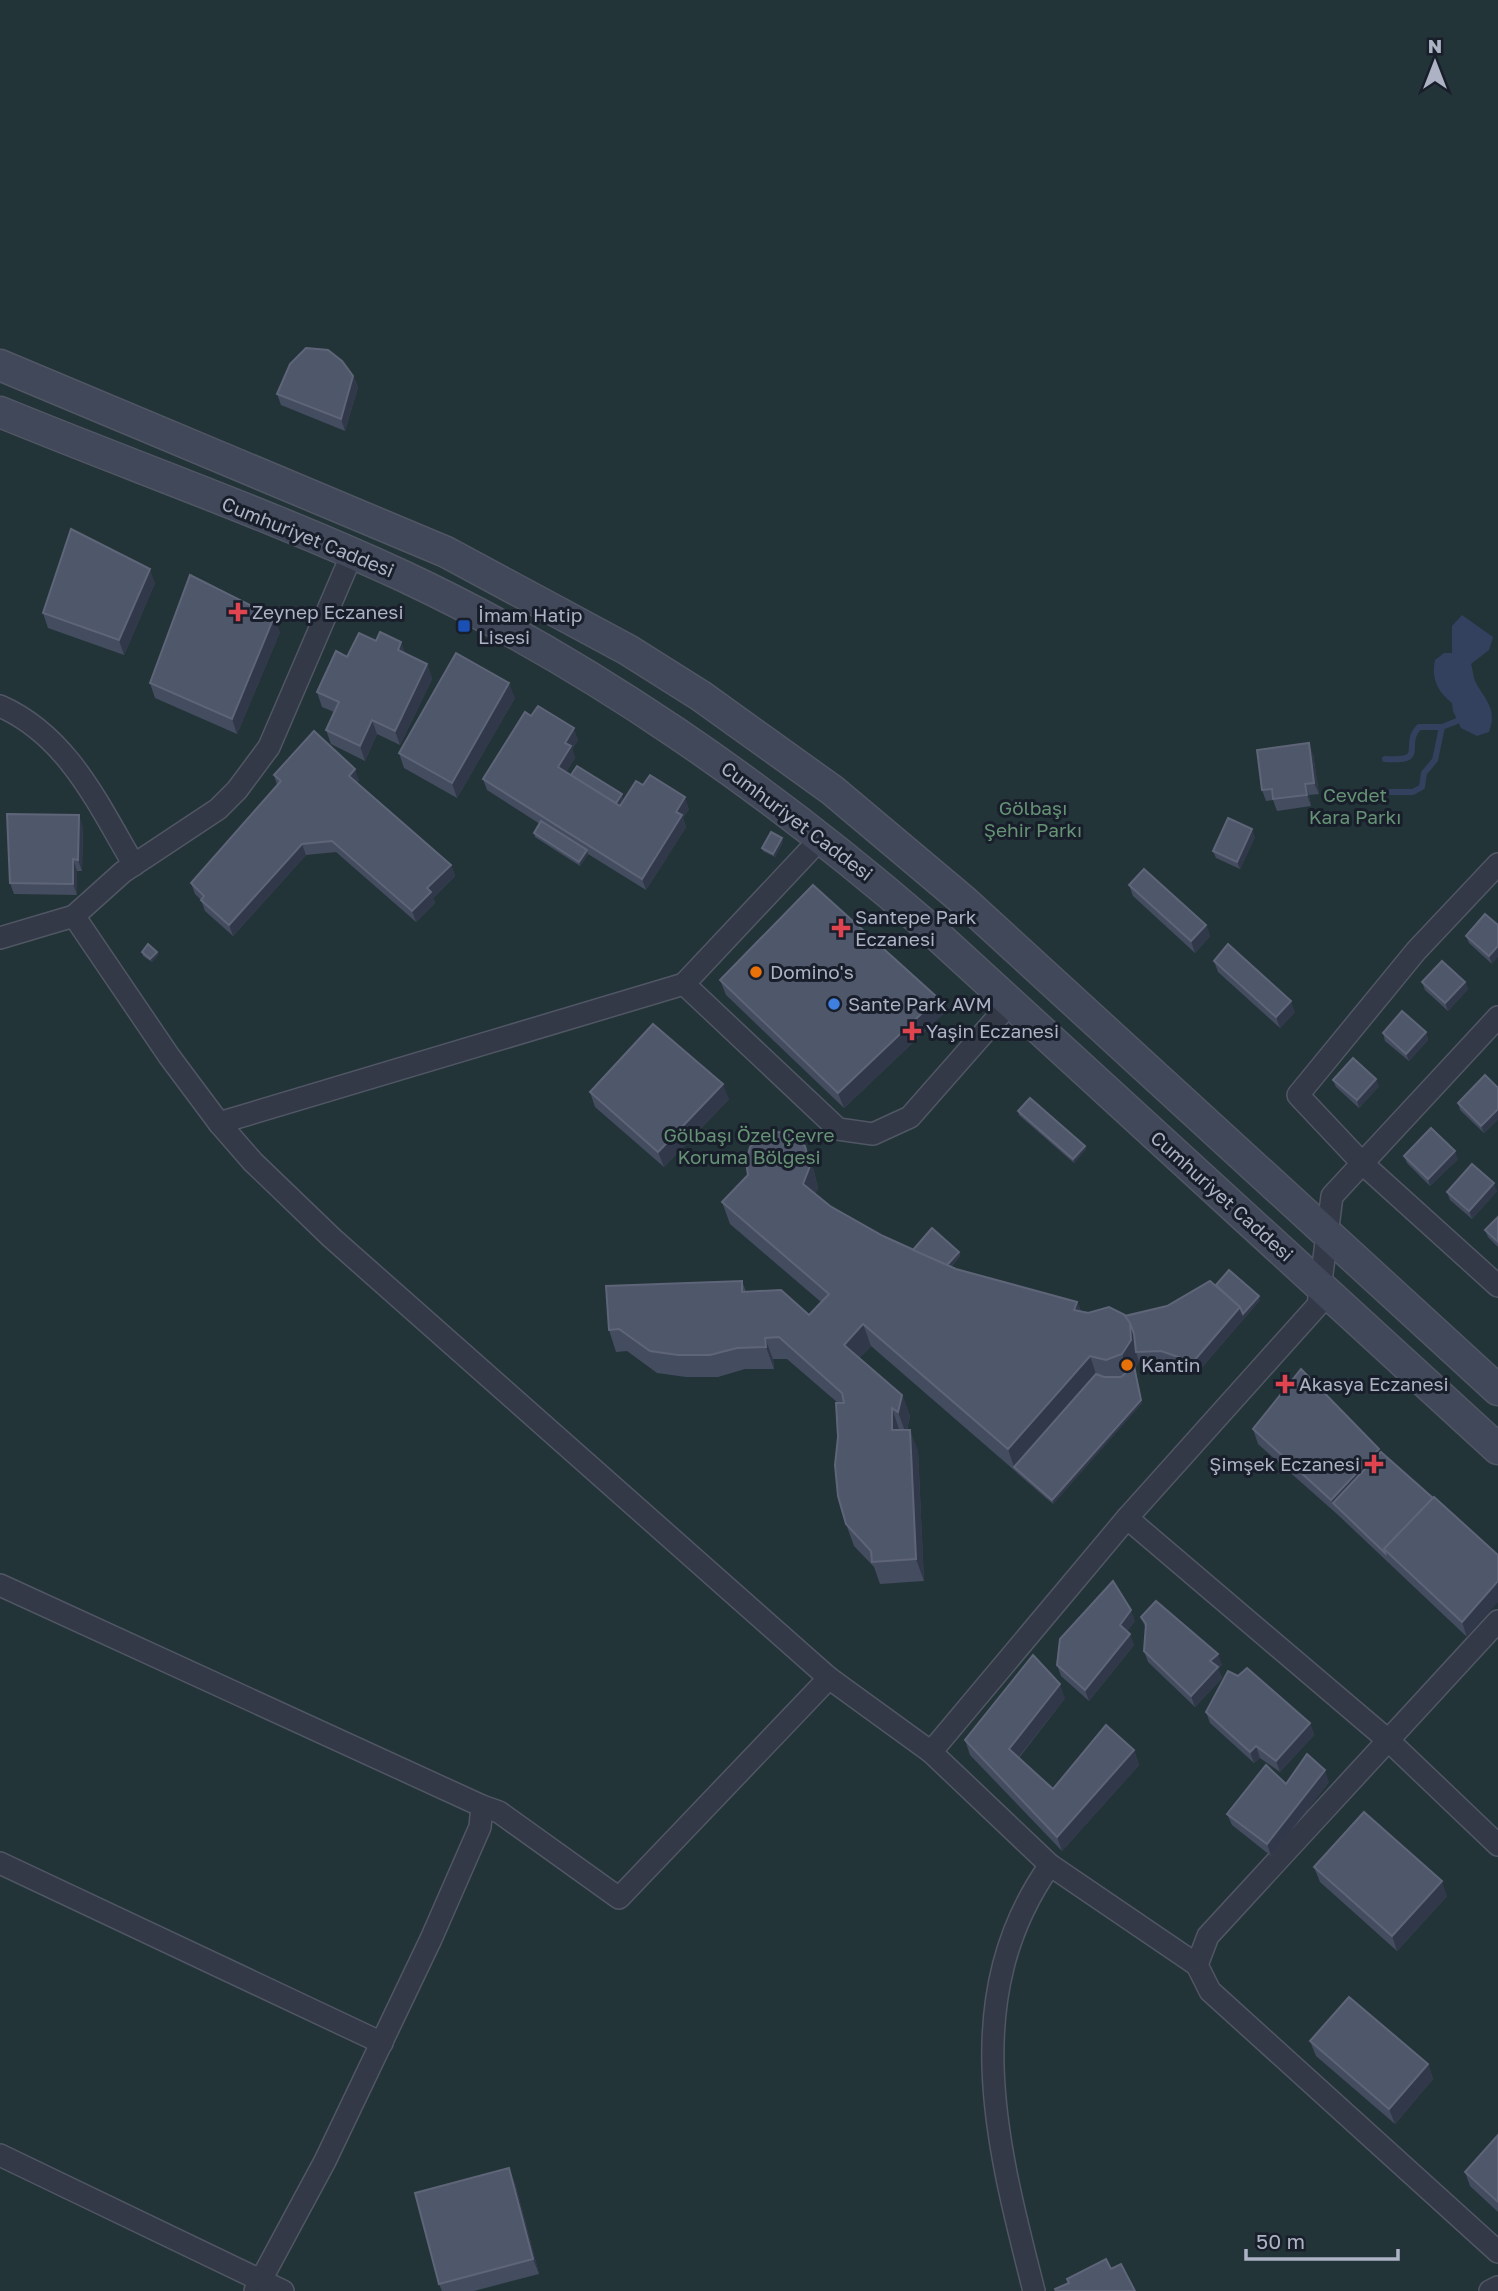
<svg xmlns="http://www.w3.org/2000/svg" width="1498" height="2291" viewBox="0 0 1498 2291" font-family="'Golos Text',sans-serif">
<style>
.green{fill:#233438}
.water{fill:#33405e}
.lines{fill:none;stroke-linecap:round;stroke-linejoin:round}
.stream{stroke:#33405e;stroke-width:6}
.minor-casing{stroke:#515665;stroke-width:24}
.secondary-casing{stroke:#515665;stroke-width:33}
.minor{stroke:#333947;stroke-width:21}
.secondary{stroke:#41485a;stroke-width:30}
.wall{fill:#444c5f}
.shaded-wall{fill:#31384a}
.building{fill:#4f576a;stroke:#5e6578;stroke-width:2}
.health-dot{fill:#e0444e;stroke:#191e2b;stroke-width:2.5}
.transit-dot{fill:#1a4fb4;stroke:#191e2b;stroke-width:2.5}
.food-dot{fill:#e8710a;stroke:#191e2b;stroke-width:2.5}
.shop-dot{fill:#3f7fe0;stroke:#191e2b;stroke-width:2.5}
.labels{text-anchor:middle;stroke-width:6;stroke-linejoin:round;paint-order:stroke}
.street-label{font-size:19px;fill:#adb3c4;stroke:#191e2b}
.poi-label{font-size:19px;fill:#adb3c4;stroke:#191e2b;text-anchor:start}
.park-label{font-size:19px;fill:#669375;stroke:#191e2b}
</style>
<rect width="100%" height="100%" fill="#202736"/>
<rect class="green" x="0" y="0" width="1498" height="2291"/>
<path class="water" d="M1462 615 1493 637 1489 650 1471 664C1473 670 1473 676 1475 681 1485 700 1498 709 1489 732L1477 736 1461 728 1453 711 1452 703C1438 692 1431 679 1435 660L1444 653H1452V626Z"/>
<g class="lines">
<g class="stream">
<path d="M1385 759C1429 762 1401 746 1419 727H1442L1457 721"/>
<path d="M1390 792H1413L1422 787 1424 773 1435 760 1442 727"/>
</g>
<g class="minor-casing">
<g id="minor">
<path d="M0 706C68 736 98 804 134 865"/>
<path d="M822 837 684 984 838 1129 873 1134 910 1117 1011 1002"/>
<path d="M1498 864 1416 951 1298 1095 1363 1164 1498 1286"/>
<path d="M74 916 169 1056 219 1123 253 1162 332 1238 829 1678 931 1752"/>
<path d="M0 938 74 916 123 872 218 809 237 790 269 747 352 554"/>
<path d="M219 1123 684 984"/>
<path d="M1127 1518 1389 1741 1498 1845"/>
<path d="M0 1585 482 1806 480 1827 431 1939 325 2161 255 2291"/>
<path d="M1498 1621 1208 1936 1197 1965 1210 1991 1498 2252"/>
<path d="M482 1806 499 1812 619 1898 829 1678"/>
<path d="M0 1863 382 2043"/>
<path d="M1197 1965 1050 1865 931 1752 1127 1518 1318 1305 1332 1196 1498 1017"/>
<path d="M0 2155 283 2291"/>
<path d="M1034 2291C997 2146 957 1997 1050 1865"/>
<path d="M1490 2291 1498 2287"/>
</g>
</g>
<g class="secondary-casing">
<g id="secondary">
<path d="M0 365 446 552 628 650 701 696 832 790 964 901 1498 1390"/>
<path d="M0 412C134 467 271 515 403 576 591 664 771 791 928 927L1498 1449"/>
</g>
</g>
<use href="#minor" class="minor"/>
<use href="#secondary" class="secondary"/>
</g>
<g class="wall">
<path d="M353 376 358 387 345 431 281 405 277 394Z"/>
<path d="M155 583 124 655 48 628 43 613Z"/>
<path d="M280 632 237 734 155 698 150 683Z"/>
<path d="M405 654 427 664 432 679 400 745 377 734 365 761 331 744 326 730 334 712 322 707 317 692 347 657Z"/>
<path d="M515 698 457 798 404 768 399 753Z"/>
<path d="M531 716 578 740 572 749 575 758 566 772 623 798 619 805 620 806 643 785 689 809 683 818 686 827 646 890 588 854 580 866 535 837 534 833 540 824 487 790 483 779Z"/>
<path d="M1313 754 1319 794 1309 795 1311 806 1277 811 1273 800 1266 801 1262 790Z"/>
<path d="M274 775 359 780 356 783 451 865 455 876 433 898 435 903 416 922 336 852 306 855 233 936 205 911 201 900 195 894 191 883 277 785Z"/>
<path d="M83 827 82 871H77V895L14 894 10 883Z"/>
<path d="M1255 837 1240 869 1216 858 1213 851Z"/>
<path d="M783 842 775 857 763 851 762 848Z"/>
<path d="M1129 885 1206 925 1210 936 1195 953 1133 896Z"/>
<path d="M1485 914 1492 964 1469 943 1466 936Z"/>
<path d="M142 952H157L158 955 152 962 143 956Z"/>
<path d="M1214 961 1295 1012 1280 1028 1218 972Z"/>
<path d="M720 980 938 998 944 1013 844 1108 726 995Z"/>
<path d="M1422 982H1465L1468 989 1448 1011 1425 990Z"/>
<path d="M1426 1032 1428 1040 1409 1061 1385 1041 1383 1033Z"/>
<path d="M1333 1080 1379 1086 1359 1108 1336 1087Z"/>
<path d="M1498 1088V1119L1484 1133 1460 1110 1458 1103Z"/>
<path d="M590 1092 729 1099 664 1167 595 1107Z"/>
<path d="M1018 1111 1085 1146 1086 1149 1074 1163 1019 1115Z"/>
<path d="M1404 1156 1458 1159 1430 1186 1407 1163Z"/>
<path d="M813 1168 818 1188 815 1194 830 1206 883 1236 913 1250 959 1252 960 1256 951 1267 956 1269 1077 1302 1081 1311 1125 1316 1167 1306 1216 1285 1260 1300 1197 1373 1165 1362 1140 1363 1139 1358V1362L1135 1368 1142 1403 1053 1504 871 1346 859 1358 902 1395 910 1416 907 1430 918 1451 924 1581 880 1584 874 1567 854 1546 846 1524 838 1437V1403L787 1359H773L774 1369H745L718 1377H686L657 1373 627 1351 616 1352 609 1330 742 1281 746 1292 809 1315 821 1302 730 1224 722 1202Z"/>
<path d="M1497 1191 1472 1219 1450 1200 1447 1192Z"/>
<path d="M1498 1217V1247L1488 1237 1485 1230Z"/>
<path d="M1253 1429 1381 1452 1433 1498 1467 1637 1337 1514 1258 1444Z"/>
<path d="M1141 1617 1222 1665 1218 1669 1222 1678 1195 1707 1148 1662 1144 1651 1146 1629Z"/>
<path d="M1135 1621 1127 1631 1134 1645 1089 1701 1061 1676 1057 1665Z"/>
<path d="M1065 1698 1019 1758 1053 1789 1134 1750 1139 1765 1062 1851 970 1755 965 1740Z"/>
<path d="M1206 1712 1310 1723 1314 1735 1280 1772 1260 1758 1254 1763 1210 1723Z"/>
<path d="M1329 1782 1271 1856 1232 1825 1227 1814 1286 1784Z"/>
<path d="M1314 1867 1447 1896 1397 1951 1320 1882Z"/>
<path d="M1310 2041 1428 2064 1433 2079 1395 2124 1316 2056Z"/>
<path d="M1498 2135V2212L1470 2186 1465 2172Z"/>
<path d="M515 2183 539 2274 474 2291H442L439 2284Z"/>
</g>
<g class="shaded-wall">
<path d="M353 376 358 387 345 431 341 419Z"/>
<path d="M150 569 155 583 124 655 119 640Z"/>
<path d="M274 617 280 632 237 734 232 719Z"/>
<path d="M401 642 407 657 398 650Z"/>
<path d="M427 664 432 679 400 745 395 731Z"/>
<path d="M509 683 515 698 457 798 452 783Z"/>
<path d="M372 720 377 734 365 761 360 746Z"/>
<path d="M574 728 578 740 572 749 575 758 562 778 558 767 565 743Z"/>
<path d="M1309 743 1313 754 1319 794 1314 783Z"/>
<path d="M355 769 359 780 353 787 349 776Z"/>
<path d="M1305 784 1309 795 1311 806 1307 795Z"/>
<path d="M622 794 623 798 615 811 613 807Z"/>
<path d="M685 797 689 809 683 818 686 827 646 890 642 879 676 812Z"/>
<path d="M79 815 83 827 82 871 78 860Z"/>
<path d="M1252 829 1255 837 1240 869 1237 862Z"/>
<path d="M782 838 783 842 775 857 773 854Z"/>
<path d="M302 844 306 855 233 936 229 925Z"/>
<path d="M587 850 588 854 580 866 579 862Z"/>
<path d="M73 859 77 871V895L73 884Z"/>
<path d="M451 865 455 876 433 898 435 903 416 922 412 911 427 888Z"/>
<path d="M1206 925 1210 936 1195 953 1191 941Z"/>
<path d="M1498 946V957L1492 964 1489 956Z"/>
<path d="M157 952 158 955 152 962 150 959Z"/>
<path d="M1465 982 1468 989 1448 1011 1445 1003Z"/>
<path d="M938 998 944 1013 844 1108 838 1093Z"/>
<path d="M1291 1001 1295 1012 1280 1028 1276 1017Z"/>
<path d="M1426 1032 1428 1040 1409 1061 1406 1054Z"/>
<path d="M1376 1079 1379 1086 1359 1108 1357 1100Z"/>
<path d="M723 1084 729 1099 664 1167 658 1152Z"/>
<path d="M1498 1109V1119L1484 1133 1481 1126Z"/>
<path d="M805 1146 813 1168 818 1188 811 1206 803 1184Z"/>
<path d="M1085 1146 1086 1149 1074 1163 1073 1159Z"/>
<path d="M1455 1151 1458 1159 1430 1186 1428 1179Z"/>
<path d="M1494 1183 1497 1191 1472 1219 1469 1211Z"/>
<path d="M959 1252 960 1256 939 1280 938 1277Z"/>
<path d="M1259 1296 1260 1300 1197 1373 1193 1362 1240 1307Z"/>
<path d="M1077 1302 1085 1323 1074 1310Z"/>
<path d="M1130 1323 1138 1345 1136 1352 1139 1362 1135 1368 1142 1403 1053 1504 1052 1500 1130 1376 1122 1354Z"/>
<path d="M863 1324 871 1346 851 1366 844 1345Z"/>
<path d="M765 1338 773 1359 774 1369 766 1347Z"/>
<path d="M1090 1356 1097 1377 1014 1467 1008 1449Z"/>
<path d="M902 1395 910 1416 906 1434 898 1412Z"/>
<path d="M892 1408 899 1429 900 1452 892 1430Z"/>
<path d="M910 1430 918 1451 924 1581 916 1559Z"/>
<path d="M1379 1449 1385 1464 1333 1503 1331 1500Z"/>
<path d="M1498 1581V1602L1467 1637 1462 1622Z"/>
<path d="M1131 1610 1135 1621 1124 1636 1120 1625Z"/>
<path d="M1130 1634 1134 1645 1089 1701 1085 1690Z"/>
<path d="M1218 1654 1222 1665 1218 1669 1222 1678 1195 1707 1191 1696 1210 1661Z"/>
<path d="M1060 1684 1065 1698 1014 1763 1009 1749Z"/>
<path d="M1310 1723 1314 1735 1280 1772 1276 1761Z"/>
<path d="M1256 1746 1260 1758 1254 1763 1250 1752Z"/>
<path d="M1134 1750 1139 1765 1062 1851 1057 1837Z"/>
<path d="M1325 1770 1329 1782 1271 1856 1267 1844Z"/>
<path d="M1442 1881 1447 1896 1397 1951 1392 1936Z"/>
<path d="M1428 2064 1433 2079 1395 2124 1389 2109Z"/>
<path d="M509 2168 515 2183 539 2274 533 2259Z"/>
</g>
<g class="building">
<path d="M306 348 328 350 342 361 353 376 341 419 277 394 290 364Z"/>
<path d="M71 529 150 569 119 640 43 613Z"/>
<path d="M190 575 274 617 232 719 150 683Z"/>
<path d="M380 632 401 642 398 650 427 664 395 731 372 720 360 746 326 730 339 702 317 692 336 651 347 657 359 633 376 641Z"/>
<path d="M456 653 509 683 452 783 399 753Z"/>
<path d="M538 706 574 728 565 743 571 746 558 767 620 806 636 781 643 785 650 775 685 797 676 812 682 815 642 879 483 779 525 712 531 716Z"/>
<path d="M314 731 355 769 349 776 451 865 427 888 431 892 412 911 332 841 302 844 229 925 201 900 204 896 191 883 281 781 274 775Z"/>
<path d="M1309 743 1314 783 1305 784 1307 795 1273 799 1272 789 1262 790 1257 750Z"/>
<path d="M577 766 622 794 616 803 571 775Z"/>
<path d="M7 814 79 815 78 860 73 859V884L10 883Z"/>
<path d="M1228 818 1252 829 1237 862 1213 851Z"/>
<path d="M541 821 587 850 579 862 534 833Z"/>
<path d="M771 832 782 838 773 854 762 848Z"/>
<path d="M1144 869 1206 925 1191 941 1129 885Z"/>
<path d="M813 885 938 998 838 1093 720 980Z"/>
<path d="M1485 914 1498 925V946L1489 956 1466 936Z"/>
<path d="M148 944 157 952 150 959 142 952Z"/>
<path d="M1228 944 1291 1001 1276 1017 1214 961Z"/>
<path d="M1442 961 1465 982 1445 1003 1422 982Z"/>
<path d="M1402 1011 1426 1032 1406 1054 1383 1033Z"/>
<path d="M653 1024 723 1084 658 1152 590 1092Z"/>
<path d="M1353 1058 1376 1079 1357 1100 1333 1080Z"/>
<path d="M1485 1075 1498 1088V1109L1481 1126 1458 1103Z"/>
<path d="M1030 1098 1085 1146 1073 1159 1018 1111Z"/>
<path d="M1431 1128 1455 1151 1428 1179 1404 1156Z"/>
<path d="M777 1132 788 1133 805 1146 810 1166 803 1184 830 1206 883 1236 956 1269 1077 1302 1074 1310 1088 1313 1109 1307 1125 1315 1130 1323 1131 1340 1122 1354 1106 1360 1090 1356 1008 1449 863 1324 844 1345 902 1395 898 1412 892 1408V1430H910L916 1559 872 1562 871 1551 846 1524 838 1496 835 1465 838 1437 836 1403H844L842 1393 779 1337 765 1338 766 1347 737 1348 710 1355H678L650 1351 619 1329 609 1330 606 1286 742 1281V1292L781 1290 809 1315 829 1294 722 1202 748 1175 746 1162 750 1147 758 1139Z"/>
<path d="M1472 1164 1494 1183 1469 1211 1447 1192Z"/>
<path d="M1498 1217V1242L1485 1230Z"/>
<path d="M932 1228 959 1252 947 1265 913 1250Z"/>
<path d="M1229 1270 1259 1296 1243 1314 1240 1307 1216 1285Z"/>
<path d="M1210 1281 1240 1307 1193 1362 1161 1351 1136 1352 1134 1334 1130 1323 1125 1316 1167 1306Z"/>
<path d="M1134 1366 1141 1400 1052 1500 1014 1467 1096 1374 1104 1377H1121Z"/>
<path d="M1301 1369 1379 1449 1331 1500 1253 1429Z"/>
<path d="M1381 1452 1433 1498 1384 1549 1385 1553 1333 1503Z"/>
<path d="M1434 1497 1498 1555V1581L1462 1622 1384 1549Z"/>
<path d="M1113 1581 1131 1610 1120 1625 1130 1634 1085 1690 1057 1665 1060 1639Z"/>
<path d="M1156 1601 1218 1654 1210 1661 1218 1667 1191 1696 1144 1651 1146 1624 1141 1617Z"/>
<path d="M1033 1655 1060 1684 1009 1749 1053 1789 1106 1725 1134 1750 1057 1837 965 1740Z"/>
<path d="M1247 1668 1310 1723 1276 1761 1256 1746 1250 1752 1206 1712 1228 1671 1238 1676Z"/>
<path d="M1307 1754 1325 1770 1267 1844 1227 1814 1266 1765 1286 1784Z"/>
<path d="M1364 1812 1442 1881 1392 1936 1314 1867Z"/>
<path d="M1349 1997 1428 2064 1389 2109 1310 2041Z"/>
<path d="M1498 2135V2202L1465 2172Z"/>
<path d="M509 2168 533 2259 439 2284 415 2193Z"/>
<path d="M1106 2259 1111 2269 1121 2264 1135 2291H1056L1055 2289 1069 2283 1067 2279Z"/>
</g>
<g class="health-dot">
<path d="M234.5 601.5h7v7h7v7h-7v7h-7v-7h-7v-7h7z"/>
<path d="M837.5 917.5h7v7h7v7h-7v7h-7v-7h-7v-7h7z"/>
<path d="M908.5 1020.5h7v7h7v7h-7v7h-7v-7h-7v-7h7z"/>
<path d="M1281.5 1373.5h7v7h7v7h-7v7h-7v-7h-7v-7h7z"/>
<path d="M1370.5 1453.5h7v7h7v7h-7v7h-7v-7h-7v-7h7z"/>
</g>
<rect class="transit-dot" x="457" y="619" width="14" height="14" rx="3.5"/>
<g class="food-dot">
<circle cx="756" cy="972" r="7"/>
<circle cx="1127" cy="1365" r="7"/>
</g>
<circle class="shop-dot" cx="834" cy="1004" r="7"/>
<g class="labels">
<g class="street-label">
<text transform="translate(308 537) rotate(22)" y="7">Cumhuriyet Caddesi</text>
<text transform="translate(797 821) rotate(37)" y="7">Cumhuriyet Caddesi</text>
<text transform="translate(1222 1196) rotate(42)" y="7">Cumhuriyet Caddesi</text>
</g>
<g class="poi-label">
<text x="252" y="619">Zeynep Eczanesi</text>
<text x="478" y="622">İmam Hatip<tspan x="478" dy="22">Lisesi</tspan></text>
<text x="855" y="924">Santepe Park<tspan x="855" dy="22">Eczanesi</tspan></text>
<text x="770" y="979">Domino's</text>
<text x="848" y="1011">Sante Park AVM</text>
<text x="926" y="1038">Yaşin Eczanesi</text>
<text x="1141" y="1372">Kantin</text>
<text x="1299" y="1391">Akasya Eczanesi</text>
<text x="1360" y="1471" text-anchor="end">Şimşek Eczanesi</text>
</g>
<g class="park-label">
<text x="1355" y="802">Cevdet<tspan x="1355" dy="22">Kara Parkı</tspan></text>
<text x="1033" y="815">Gölbaşı<tspan x="1033" dy="22">Şehir Parkı</tspan></text>
<text x="749" y="1142">Gölbaşı Özel Çevre<tspan x="749" dy="22">Koruma Bölgesi</tspan></text>
</g>
</g>
<g transform="translate(1435 63)" stroke="#191e2b" stroke-width="5" paint-order="stroke">
<path d="M0-5L12 26L0 18L-12 26Z" fill="#adb3c4"/>
<text y="-10" font-size="19" font-weight="bold" text-anchor="middle" fill="#adb3c4">N</text>
</g>
<path d="M1246 2249v10h152v-10" fill="none" stroke="#adb3c4" stroke-width="3.5"/>
<text x="1256" y="2249" font-size="21" fill="#adb3c4" stroke="#191e2b" stroke-width="5" paint-order="stroke">50 m</text>
</svg>
